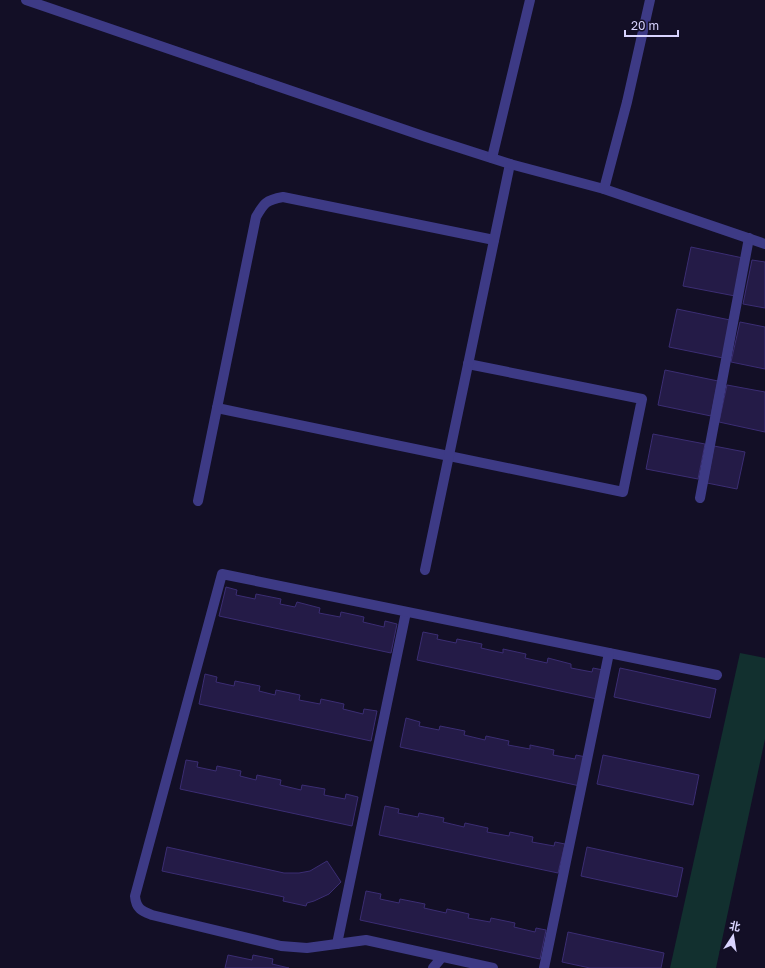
<svg xmlns="http://www.w3.org/2000/svg" width="765" height="968" viewBox="0 0 765 968" font-family="'Golos Text','Noto Sans SC',sans-serif">
<style>
.green{fill:#12302f}
.building{fill:#241b47;stroke:#3b2d73}
.lines{fill:none;stroke-linecap:round;stroke-linejoin:round}
.service{stroke:#3d3a85;stroke-width:10}
.minor{stroke:#3d3a85;stroke-width:10}
</style>
<rect width="100%" height="100%" fill="#130f26"/>
<path class="green" d="M740 653 765 658V739L716 968H670Z"/>
<g class="building">
<path d="M691 247 743 258 735 296 683 286Z"/>
<path d="M752 260 765 262V308L743 304Z"/>
<path d="M677 309 730 320 723 358 669 347Z"/>
<path d="M740 322 765 327V369L731 362Z"/>
<path d="M665 370 718 381 711 416 658 405Z"/>
<path d="M727 385 765 392V432L719 422Z"/>
<path d="M653 434 705 444 698 479 646 469Z"/>
<path d="M714 446 745 452 737 489 707 483Z"/>
<path d="M226 587 237 590 236 595 255 599 256 594 281 599 280 604 295 607 297 602 320 608 319 613 340 617 341 612 364 617 363 622 384 627 385 621 397 624 391 653 219 616Z"/>
<path d="M423 632 438 635 437 639 456 643 457 639 482 644 481 648 503 653V649L526 654 525 658 547 663 548 658 571 664V668L592 672 593 668 603 670 597 699 417 660Z"/>
<path d="M620 668 716 689 710 718 614 697Z"/>
<path d="M205 674 217 677 216 682 234 686 235 681 260 686 259 691 275 695 276 690 300 695 299 700 320 704 321 699 344 704 343 709 363 714 364 709 377 711 371 741 199 704Z"/>
<path d="M406 718 420 722 419 726 439 730 440 726 465 731 464 735 485 740 486 736 509 741 508 745 530 749V745L554 750 553 755 575 759 576 755 586 757 580 786 400 747Z"/>
<path d="M603 755 699 775 693 805 597 784Z"/>
<path d="M186 760 198 762 197 767 216 771 217 766 241 771 240 776 256 780 257 775 281 780 280 785 301 790 302 785 325 789 324 795 345 799 346 794 358 797 352 826 180 789Z"/>
<path d="M385 806 399 809 398 813 418 817 419 813 444 818 443 822 464 827 465 823 488 828 487 832 509 836 510 832 533 837 532 842 554 846 555 842 565 844 558 873 379 835Z"/>
<path d="M167 847 284 873H299L310 871 327 861 341 882 329 894 314 901 307 903 306 906 283 901 284 897 162 871Z"/>
<path d="M587 847 683 868 677 897 581 876Z"/>
<path d="M366 891 381 894 380 899 399 903 400 899 425 904 424 908 446 913 447 909 469 914 468 918 490 922 491 918 515 923 514 927 535 932 536 928 546 930 540 959 360 920Z"/>
<path d="M568 932 664 953 661 968H590L562 962Z"/>
<path d="M228 955 252 960 253 955 273 959 272 964 289 968H225Z"/>
</g>
<g class="lines">
<g class="service">
<path d="M217 408 623 492 642 399 468 364"/>
<path d="M700 498 749 238"/>
<path d="M198 501 256 217C264 203 266 200 283 197L494 240"/>
<path d="M425 570 510 164"/>
<path d="M337 944 406 612"/>
<path d="M433 968 442 957"/>
<path d="M493 968 366 940 307 948 281 946 152 915C142 911 136 909 135 896L222 574 717 675"/>
<path d="M544 968 609 653"/>
</g>
<g class="minor">
<path d="M26 0 426 137 510 164 604 189 765 244"/>
<path d="M492 158 530 0"/>
<path d="M604 189 627 102 650 0"/>
</g>
</g>
<g transform="translate(733 936) rotate(12)" stroke="#130f26" stroke-width="3" paint-order="stroke">
<path d="M0-3L7 15L0 10L-7 15Z" fill="#d9d4ff"/>
<text y="-6" font-size="11" font-weight="bold" text-anchor="middle" fill="#d9d4ff">北</text>
</g>
<path d="M625 30v6h53v-6" fill="none" stroke="#d9d4ff" stroke-width="2"/>
<text x="631" y="30" font-size="12" fill="#d9d4ff" stroke="#130f26" stroke-width="3" paint-order="stroke">20 m</text>
</svg>
